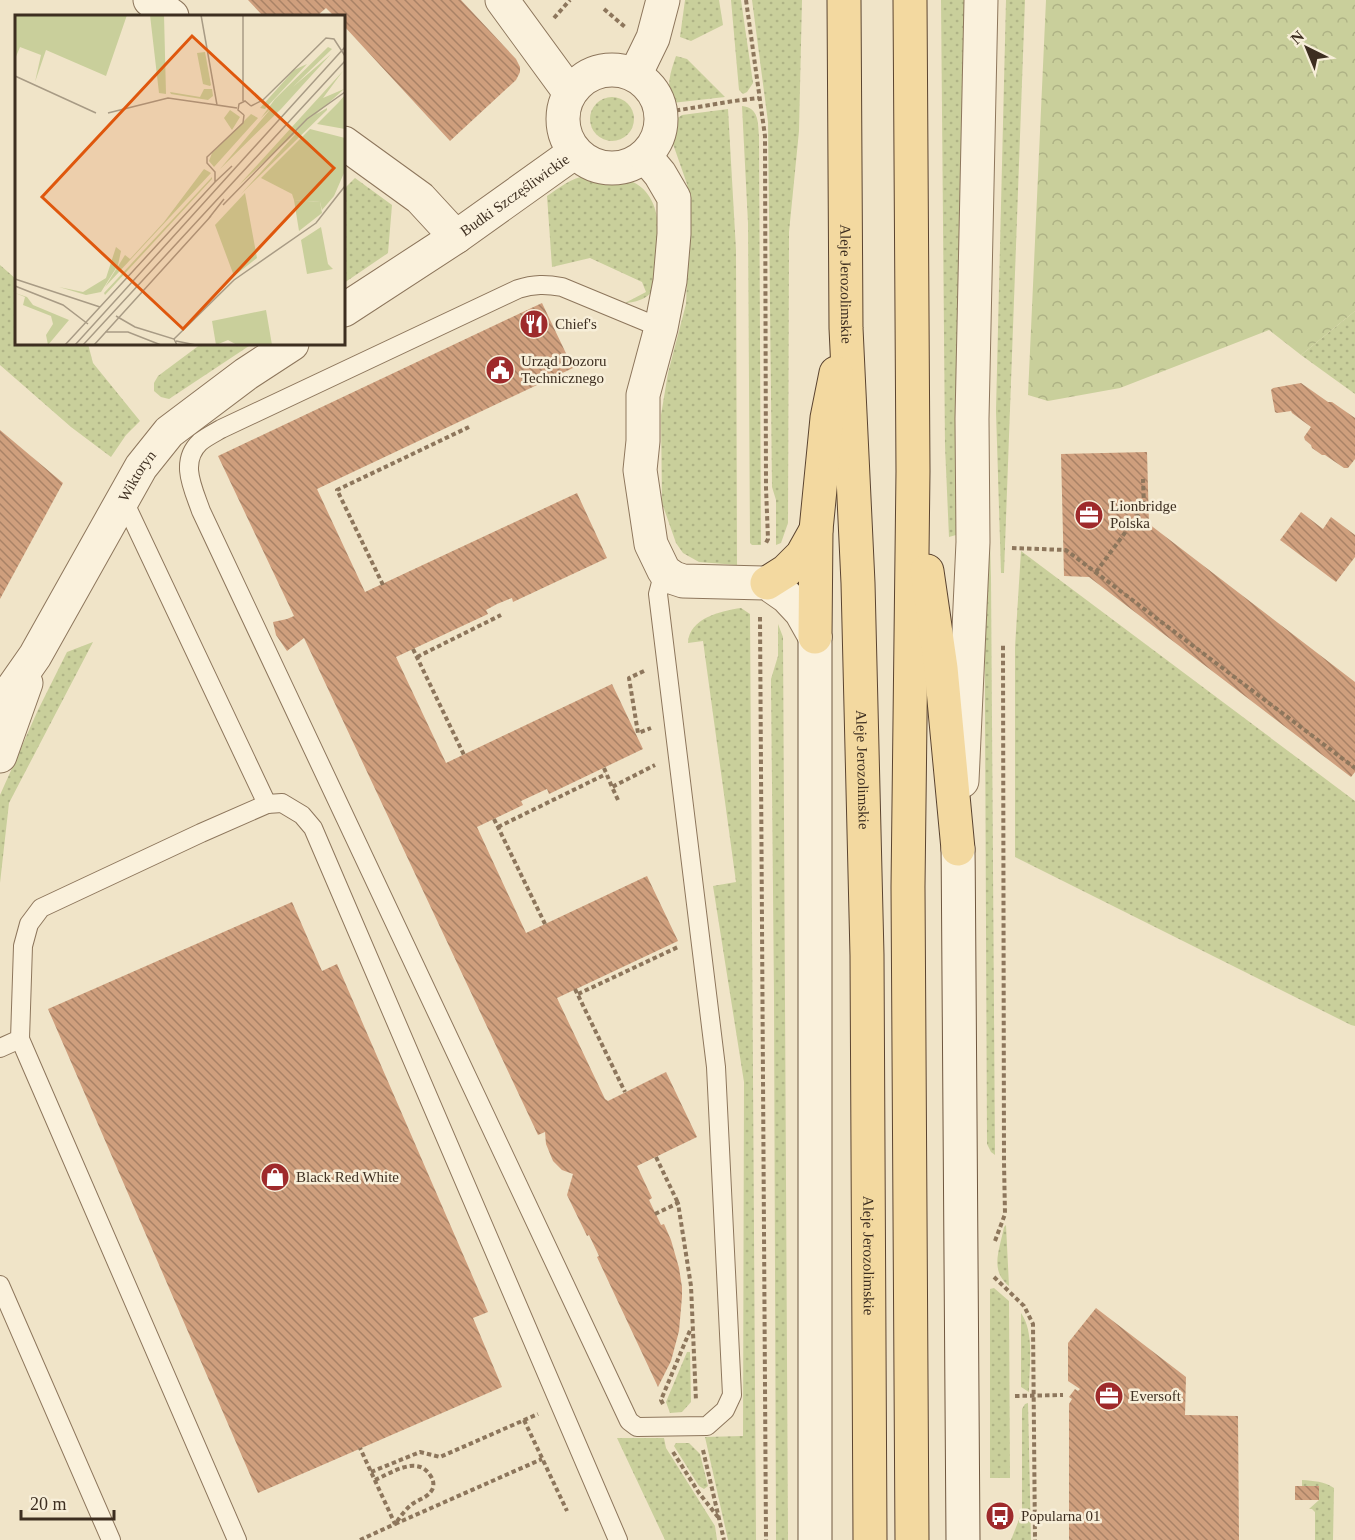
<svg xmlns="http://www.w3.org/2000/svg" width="1355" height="1540" viewBox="0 0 1355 1540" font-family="'Times New Roman',serif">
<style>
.grass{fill:url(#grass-dots)}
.forest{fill:url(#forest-crowns)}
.building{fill:url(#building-back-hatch)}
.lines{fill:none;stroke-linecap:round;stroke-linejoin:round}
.lane-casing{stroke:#8d765c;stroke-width:20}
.street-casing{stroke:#8d765c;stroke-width:35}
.secondary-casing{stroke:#6f573f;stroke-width:35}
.primary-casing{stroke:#5b4430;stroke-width:35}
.path{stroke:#8d765c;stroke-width:4;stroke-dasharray:4.5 3;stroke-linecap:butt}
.lane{stroke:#faf1dc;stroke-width:18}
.street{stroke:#faf1dc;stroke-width:33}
.secondary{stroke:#faf1dc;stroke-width:33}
.primary{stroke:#f3d9a0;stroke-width:33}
.labels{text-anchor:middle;stroke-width:5;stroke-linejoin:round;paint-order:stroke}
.street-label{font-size:15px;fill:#3d2e20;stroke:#f7eed8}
.poi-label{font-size:15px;fill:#3d2e20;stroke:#f7eed8;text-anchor:start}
.inset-road{fill:none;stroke:#a89b85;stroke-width:1.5}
.view{fill:#df570d;fill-opacity:0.15;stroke:#df570d;stroke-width:3}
.inset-edge{fill:none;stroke:#3d2e20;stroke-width:3}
</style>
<defs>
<pattern id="grass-dots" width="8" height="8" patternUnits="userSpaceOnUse" patternTransform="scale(1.5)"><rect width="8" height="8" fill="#c9cf9b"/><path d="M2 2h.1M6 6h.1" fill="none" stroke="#aeb285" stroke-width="1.8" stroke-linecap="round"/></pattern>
<pattern id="forest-crowns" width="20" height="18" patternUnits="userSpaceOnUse" patternTransform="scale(1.5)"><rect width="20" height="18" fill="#c9cf9b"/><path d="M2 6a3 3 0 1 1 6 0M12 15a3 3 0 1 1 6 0" fill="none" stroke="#aeb285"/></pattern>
<pattern id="building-back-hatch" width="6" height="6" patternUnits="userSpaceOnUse" patternTransform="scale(1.5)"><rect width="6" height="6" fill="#cf9f7d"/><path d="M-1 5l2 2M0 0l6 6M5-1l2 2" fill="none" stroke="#a98266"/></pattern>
</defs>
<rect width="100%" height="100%" fill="#f0e4c8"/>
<g class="grass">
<path d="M685 0H719L723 25 691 41 680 37Z"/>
<path d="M731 0H741L753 83 747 92 743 94 739 90Z"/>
<path d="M752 0H802L799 131 789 232 788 523 781 543 776 545V500L772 487 768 122Z"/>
<path d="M941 0H970L957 530 956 535 949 537 945 446Z"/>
<path d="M1006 0H1025L1004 573H1001L996 411Z"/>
<path d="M676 56 687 59 725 97 672 103C666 86 670 73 676 56Z"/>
<circle cx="612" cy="119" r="22"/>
<path d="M742 106C759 108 758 122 759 137L761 545H752L750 543 748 223Z"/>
<path d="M728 109 736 250 737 565 699 562 683 553 676 543 662 503 661 415 668 373 686 304 690 207 687 184 673 144V121L682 115Z"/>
<path d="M586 176C599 177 622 176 633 182 670 201 656 253 654 286 650 299 637 302 625 303L646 292 642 282 590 258 552 267 547 196C559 188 571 178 586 176Z"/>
<path d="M355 178 392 205 388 253 344 283V189Z"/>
<path d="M0 265 16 279V344H88L93 363 140 421 126 435 111 457 71 427 0 365Z"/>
<path d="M1355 311V394L1301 355Z"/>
<path d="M201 344H252L169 399 161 397 154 391V383L158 376Z"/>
<path d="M986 407 991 578 995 1155 991 1152 987 1144 984 487Z"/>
<path d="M1021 551 1355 801V1026L1351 1025 1015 857V647Z"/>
<path d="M741 608 750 614 756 1540H728L705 1437 743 1436 744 1082 713 886 736 882 703 641 688 643C689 618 721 611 741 608Z"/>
<path d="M778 624 783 637 788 1540H776L774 997 771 679 778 656Z"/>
<path d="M93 642 9 803 0 883V795L38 710 67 652Z"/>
<path d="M1006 1225 1009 1286C989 1270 1000 1249 1004 1227Z"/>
<path d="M994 1288 1009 1301 1010 1478H990V1289Z"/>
<path d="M1021 1313C1035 1333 1029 1367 1029 1392L1021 1387Z"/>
<path d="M687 1352H690L691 1402 682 1412 670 1413 666 1402Z"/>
<path d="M1028 1403 1031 1540H1011L1022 1512V1409L1025 1404Z"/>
<path d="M617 1438H664L666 1448 715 1526 717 1540H665Z"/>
<path d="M676 1443H689L700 1454 708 1486 704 1489 699 1486 674 1446Z"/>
<path d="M1302 1480C1314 1481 1324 1481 1334 1488L1333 1540H1315V1512L1312 1509H1309L1319 1500V1486H1302Z"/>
</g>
<path class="forest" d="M1046 0H1355V311L1301 355 1269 330 1120 388 1048 401 1028 395Z"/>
<g class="building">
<path d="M248 0H461L516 59 520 67V72L516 80 450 141 344 26V16H334L326 8 317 16H263Z"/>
<path d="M542 303 573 368 317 489 365 592 577 493 607 558 513 602 512 598 497 604 486 610 488 614 396 657 446 763 612 684 643 749 549 794 547 789 521 801 523 805 477 827 526 933 647 876 678 941 557 998 605 1099 608 1101 666 1072 697 1137 637 1166 652 1198 649 1200 661 1225 664 1224 671 1240 679 1268 682 1287V1297L679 1331 671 1361 658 1387 597 1257 599 1256 589 1235 587 1236 567 1195 573 1174 562 1170 553 1161 546 1144 545 1132 538 1135 304 638 287 651 276 635 273 622 287 619 294 616 218 456Z"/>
<path d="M1301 383 1328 402H1332L1355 418V459L1348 468H1344L1325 455H1322L1312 448 1311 445 1305 440 1304 437 1311 427 1292 413 1291 411 1277 413 1275 412 1271 390 1273 388Z"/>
<path d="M0 430 63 483 0 599Z"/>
<path d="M1147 452 1149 524 1355 682V772L1351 777 1089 577 1064 576 1061 454Z"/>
<path d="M1301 512 1323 529 1331 517 1355 535V557L1336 582 1280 540Z"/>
<path d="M292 902 322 971 337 964 488 1312 473 1318 502 1387 258 1493 48 1009Z"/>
<path d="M1096 1308 1186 1377 1185 1415 1238 1416 1239 1540H1069V1404L1072 1399 1069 1397 1075 1389 1078 1391 1080 1389 1068 1381V1343Z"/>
<rect x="1295" y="1486" width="24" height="14"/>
</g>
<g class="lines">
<g class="lane-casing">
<g id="lane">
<path d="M661 328 562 287C546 284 534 284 518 289L221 429C214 433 206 437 200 442 179 462 193 488 201 511L629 1421 637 1427 707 1426 725 1410 732 1395 716 1067 658 594 664 571"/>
<path d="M123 499 267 804"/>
<path d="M20 1039 237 1540"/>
<path d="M0 1048 20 1039 23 946 29 924 41 908 201 833 267 804 282 803 302 815 313 828 618 1540"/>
<path d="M0 1285 111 1540"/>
</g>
</g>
<g class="street-casing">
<g id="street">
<path d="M150 0 172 16"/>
<path d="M502 0 570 93"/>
<circle cx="612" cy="119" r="49"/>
<path d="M635 75 653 38 663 0"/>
<path id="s1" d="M344 143 420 198 456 237 575 152"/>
<path d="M645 156 660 174 674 198V234L670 281 661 328 643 395V441L640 470 651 544 664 571 674 578 683 581 767 583 787 597 801 612 815 637"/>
<path d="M344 310 456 237"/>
<path id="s2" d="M0 706 35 656 141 467 169 432 246 374 292 344"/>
<path d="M0 756 26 683"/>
<path d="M962 781 973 542 972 419 981 0"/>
</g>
</g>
<g class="secondary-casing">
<g id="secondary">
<path d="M815 637V1540"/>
<path d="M958 849C961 1079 962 1309 963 1540"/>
</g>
</g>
<g class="primary-casing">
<g id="primary">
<path id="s3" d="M844 0 846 328 858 583 867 955 870 1540"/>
<path d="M910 0 913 471 908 887 912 1540"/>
<path d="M927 571 941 668 958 849"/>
<path d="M767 583 786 571 802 555 816 530"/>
<path d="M815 637 816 530 827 418 836 373"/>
</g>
</g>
<g class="path">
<path d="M746 0 765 136 766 488 768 539 766 543"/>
<path d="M604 9 625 27"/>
<path d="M554 18 570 0"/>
<path d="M661 113 734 101 759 98"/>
<path d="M1012 548 1066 550 1355 768"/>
<path d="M1096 572 1144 507 1143 479"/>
<path d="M383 585 337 490 469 427"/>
<path d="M760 617 766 1540"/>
<path d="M413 649 464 755"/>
<path d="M417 657 501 615"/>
<path d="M644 671 629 678 638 733 651 728"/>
<path d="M604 768 612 787"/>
<path d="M618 800 612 787 655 765"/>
<path d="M494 819 545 924"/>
<path d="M498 827 606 774"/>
<path d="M575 989 625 1092"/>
<path d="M578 994 678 947"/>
<path d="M656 1157 678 1203"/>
<path d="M655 1214 678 1203 691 1286 696 1401"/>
<path d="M995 1241 1005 1214 1004 1163 1003 644"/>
<path d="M994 1277 1024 1306 1033 1324 1035 1540"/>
<path d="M1015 1396 1063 1395"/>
<path d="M663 1404 661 1400 691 1328"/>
<path d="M524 1420 567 1511"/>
<path d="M703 1450 724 1540"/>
<path d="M673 1452 699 1493 718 1517"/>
<path d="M371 1472 420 1452 440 1457 538 1414"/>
<path d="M375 1480C391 1473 417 1455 430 1475 433 1479 434 1483 433 1488 429 1498 418 1499 411 1505 405 1510 400 1517 396 1523"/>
<path d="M395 1524 542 1459"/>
<path d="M360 1540 395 1524 360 1448"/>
</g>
<use href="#lane" class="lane"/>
<use href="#street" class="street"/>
<use href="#secondary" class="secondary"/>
<use href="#primary" class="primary"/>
</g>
<defs>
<g id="restaurant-disc" transform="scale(1.5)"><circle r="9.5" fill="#9e2a2b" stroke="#f7eed8"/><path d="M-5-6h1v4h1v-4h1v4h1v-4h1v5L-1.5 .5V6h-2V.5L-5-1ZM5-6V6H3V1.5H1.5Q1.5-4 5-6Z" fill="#fff"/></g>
<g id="civic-disc" transform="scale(1.5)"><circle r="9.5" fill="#9e2a2b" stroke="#f7eed8"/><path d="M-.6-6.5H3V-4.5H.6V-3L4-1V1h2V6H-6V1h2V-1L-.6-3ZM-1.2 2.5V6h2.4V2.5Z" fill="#fff"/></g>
<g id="office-disc" transform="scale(1.5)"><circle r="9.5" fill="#9e2a2b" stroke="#f7eed8"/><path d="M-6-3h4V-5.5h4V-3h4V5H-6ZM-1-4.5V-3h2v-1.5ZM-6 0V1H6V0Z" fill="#fff"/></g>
<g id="shop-disc" transform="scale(1.5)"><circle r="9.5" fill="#9e2a2b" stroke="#f7eed8"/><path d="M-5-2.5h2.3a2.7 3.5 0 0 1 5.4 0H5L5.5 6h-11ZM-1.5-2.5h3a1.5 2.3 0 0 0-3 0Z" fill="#fff"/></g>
<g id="bus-disc" transform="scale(1.5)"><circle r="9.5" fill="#9e2a2b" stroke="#f7eed8"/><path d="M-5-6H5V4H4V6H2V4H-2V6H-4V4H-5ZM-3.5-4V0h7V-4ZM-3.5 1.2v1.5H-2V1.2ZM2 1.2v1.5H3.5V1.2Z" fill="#fff"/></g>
</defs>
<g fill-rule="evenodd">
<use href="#restaurant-disc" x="534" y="324"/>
<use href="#civic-disc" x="500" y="370"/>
<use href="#office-disc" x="1089" y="515"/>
<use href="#shop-disc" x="275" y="1177"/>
<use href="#office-disc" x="1109" y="1396"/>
<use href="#bus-disc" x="1000" y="1516"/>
</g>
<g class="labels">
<g class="street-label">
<text dy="5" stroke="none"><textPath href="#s1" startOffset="219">Budki Szczęśliwickie</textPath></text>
<text dy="5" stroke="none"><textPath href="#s3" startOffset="284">Aleje Jerozolimskie</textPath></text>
<text dy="5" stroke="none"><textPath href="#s2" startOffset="268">Wiktoryn</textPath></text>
<text dy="5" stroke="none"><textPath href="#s3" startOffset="770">Aleje Jerozolimskie</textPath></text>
<text dy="5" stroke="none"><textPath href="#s3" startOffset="1256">Aleje Jerozolimskie</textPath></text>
</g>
<g class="poi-label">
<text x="555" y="329">Chief's</text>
<text x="521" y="366">Urząd Dozoru<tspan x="521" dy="17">Technicznego</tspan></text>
<text x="1110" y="511">Lionbridge<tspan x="1110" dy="17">Polska</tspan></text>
<text x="296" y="1182">Black Red White</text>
<text x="1130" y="1401">Eversoft</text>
<text x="1021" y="1521">Popularna 01</text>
</g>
</g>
<g transform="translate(15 15)">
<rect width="330" height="330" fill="#f0e4c8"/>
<path d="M0 0H112L91 61 31 35 20 67 26 40 5 32 0 44ZM135 0H149L151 79 144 78ZM313 32 317 34 246 103 260 84ZM190 37 196 70 195 71 188 69 182 38ZM316 39 266 94 205 154 264 84ZM292 49 250 94 245 93 279 55ZM328 56 308 83 329 74 224 170ZM189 74H197L198 81 193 85 156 79 155 77 185 82ZM330 80V114L302 109 323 88ZM312 93V95L226 179 295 103ZM215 95 225 102 217 115 209 103ZM236 99 243 103 199 152 194 146 197 138ZM189 154 196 158 90 272 110 240 115 244 149 207ZM197 162V164L90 280 89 278ZM230 178 242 243 219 261 200 210ZM279 185 305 187 307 198 284 216ZM306 212 313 249 318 254 292 259 286 225ZM101 232 106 236 103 250 86 277 71 280 44 272 68 277 91 263ZM0 278 12 282 18 290 54 305 33 330 31 320 38 309 36 301 8 290 10 282ZM251 295 257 330H222L213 325 201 330 197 306Z" fill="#c9cf9b"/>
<path d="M295 114 330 123 329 158 319 181 307 195 305 187 279 185 277 179 246 163Z" fill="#c9cf9b"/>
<path class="inset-road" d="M186 0 202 90 222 93M0 61 81 98M228 86V0M236 91 248 85 311 23 319 24 330 41M93 98 153 83 202 90M229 100 223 95 224 89 230 86 236 91M200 167 217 151M208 190 292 104 330 77M194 203 209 184M0 264 85 292M0 271 48 290 73 309M101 301 120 312 159 324 162 330M90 317H113L146 330M159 324 219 265 301 208 330 171M161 326 181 330M50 330 200 167V157L192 148V142L228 108 229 100M60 330 330 32M68 330 330 46M79 330 196 201"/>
<path class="view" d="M177 21 319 153 168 314 27 182Z"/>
<rect width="330" height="330" class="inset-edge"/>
</g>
<g transform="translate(1307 48) rotate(317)" stroke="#f7eed8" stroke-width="4.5" paint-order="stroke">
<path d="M0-4.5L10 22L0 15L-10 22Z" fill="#3d2e20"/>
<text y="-9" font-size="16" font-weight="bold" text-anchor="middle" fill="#3d2e20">N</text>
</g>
<path d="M21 1510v9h93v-9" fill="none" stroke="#3d2e20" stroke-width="3"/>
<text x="30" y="1510" font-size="18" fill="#3d2e20" stroke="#f7eed8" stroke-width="4.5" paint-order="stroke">20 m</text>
</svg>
